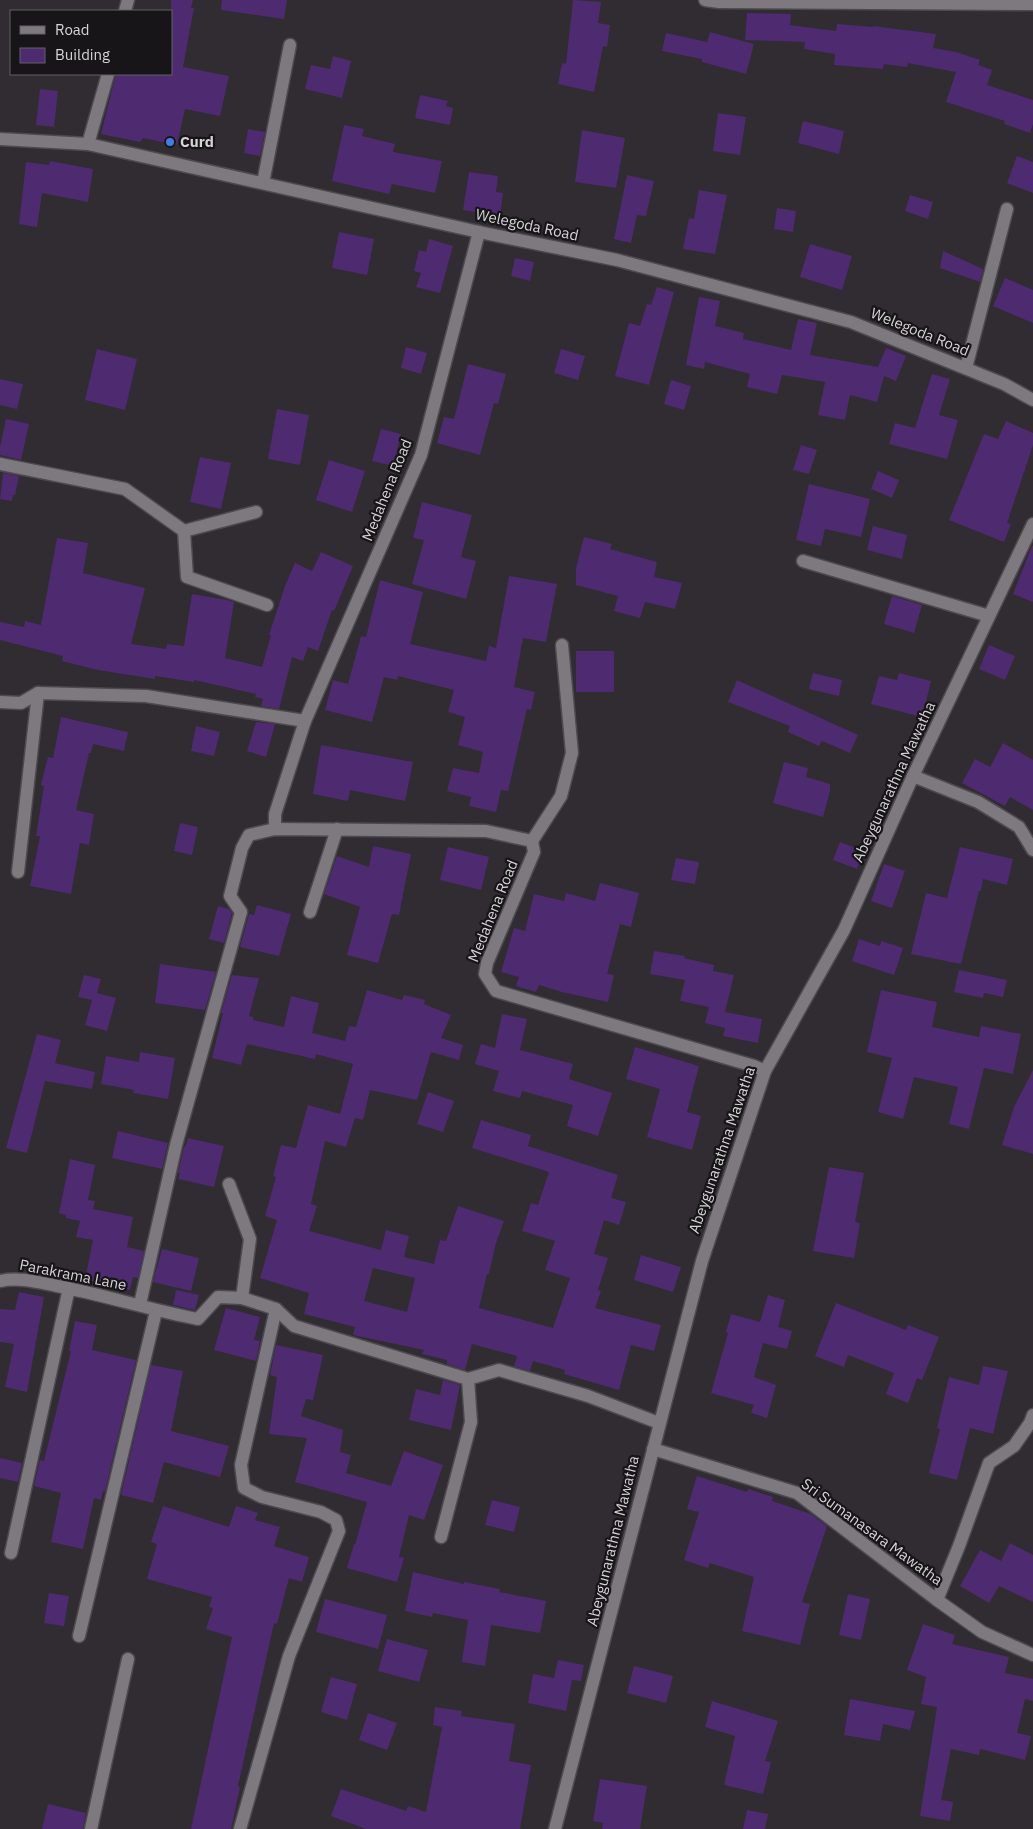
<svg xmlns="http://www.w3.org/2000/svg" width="1033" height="1829" viewBox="0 0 1033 1829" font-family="'IBM Plex Sans',sans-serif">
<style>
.building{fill:#4e2a71;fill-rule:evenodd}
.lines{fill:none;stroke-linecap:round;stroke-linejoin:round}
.minor-casing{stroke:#4d494e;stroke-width:15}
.tertiary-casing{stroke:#4d494e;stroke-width:15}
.minor{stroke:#7e797e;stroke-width:12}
.tertiary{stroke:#7e797e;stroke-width:12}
.shop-dot{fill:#3f7fe0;stroke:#171517;stroke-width:2}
.labels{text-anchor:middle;stroke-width:4.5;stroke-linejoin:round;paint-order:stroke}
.poi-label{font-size:15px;font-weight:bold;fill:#d6d3d7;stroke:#171517;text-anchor:start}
.street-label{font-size:15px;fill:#d6d3d7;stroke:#171517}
</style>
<rect width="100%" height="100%" fill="#302c31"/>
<g class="building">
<path d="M171 0H193L191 8H194L183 67 229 76 220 116 185 109 177 145 143 138 140 142 101 134 116 74H171Z"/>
<path d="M222 0H287L284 19 221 10Z"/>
<path d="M573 0 601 2 598 23 610 25 607 47 603 46 594 92 558 84 562 63 566 64Z"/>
<path d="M747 13 791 14 790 25 836 31 837 24 873 27V26L936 34 933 48 956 52 980 60 978 65 992 70 987 85 1033 100V124L1030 133 1004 124 1005 121 946 102 956 72 908 63 907 67 884 64 883 69 834 65 835 54 804 49 805 42 745 40Z"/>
<path d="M710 32 754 44 746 74 702 62V59L662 51 666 33 707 42Z"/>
<path d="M333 56 351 61 342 98 305 89 311 65 330 69Z"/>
<path d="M40 89 58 91 54 127 36 125Z"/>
<path d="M420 95 448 101 446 106 453 108 450 125 415 118Z"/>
<path d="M718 113 746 117 740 155 713 151Z"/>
<path d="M803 121 844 131 839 154 798 143Z"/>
<path d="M344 125 364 129 362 136 395 144 393 152 442 161 435 193 392 184 389 194 332 181Z"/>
<path d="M248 129 265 132 260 156 244 153Z"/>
<path d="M582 130 625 138 616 188 575 182Z"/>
<path d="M1017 156 1033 162V193L1007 183Z"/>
<path d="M50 161 93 169 88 202 42 193 37 227 19 224 26 162 49 165Z"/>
<path d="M469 172 498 176 496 192 503 193 500 216 463 210Z"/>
<path d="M627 175 654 181 646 216 637 215 631 243 614 239Z"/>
<path d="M699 190 727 195 715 254 683 249 689 218 694 219Z"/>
<path d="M910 195 933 202 928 219 905 211Z"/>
<path d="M777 208 796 211 793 232 774 229Z"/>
<path d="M339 232 374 239 367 275 332 268Z"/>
<path d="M429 239 453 246 440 293 416 287 421 273 414 271 419 250 426 252Z"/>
<path d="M810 244 852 256 842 290 800 277Z"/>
<path d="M943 251 983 269 980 282 940 268Z"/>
<path d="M515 258 534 262 530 281 511 276Z"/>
<path d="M1005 278 1033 290V323L993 306Z"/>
<path d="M657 287 674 292 649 385 615 376 629 323 640 326 647 304 651 305Z"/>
<path d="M699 297 720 301 715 326 744 333 743 339 791 350 798 319 817 323 810 355 878 367 886 348 906 356 896 381 884 376 877 402 850 395 845 420 818 415 825 382 782 375 777 394 747 387 750 374 705 362 704 369 686 365Z"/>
<path d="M406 347 427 353 421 374 401 368Z"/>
<path d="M97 349 137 359 125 410 85 400Z"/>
<path d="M561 349 585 356 578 380 554 373Z"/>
<path d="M468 364 506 374 498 404 494 403 480 455 437 443 444 417 454 419Z"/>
<path d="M932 374 950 379 939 415 958 420 947 459 889 444 895 423 915 428Z"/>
<path d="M0 379 23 384 17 409 0 405Z"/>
<path d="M671 380 691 386 684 410 664 404Z"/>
<path d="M277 409 309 415 300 465 268 459Z"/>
<path d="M6 419 29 424 21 460 0 455V447Z"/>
<path d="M1006 421 1033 433V445L1007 523 1011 524 1004 542 949 520 984 434 998 439Z"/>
<path d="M381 429 401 434 393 466 372 461Z"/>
<path d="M801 445 817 450 809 474 793 470Z"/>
<path d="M200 457 231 463 221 509 190 502Z"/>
<path d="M329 460 365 471 352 512 316 500Z"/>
<path d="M878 471 899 480 892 498 871 489Z"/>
<path d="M3 473 19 476 15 495H13L12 501 0 499Z"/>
<path d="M809 484 870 499 861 537 825 529 821 546 796 540Z"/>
<path d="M422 502 472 515 461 557 476 561 466 599 412 584 424 540 413 538Z"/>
<path d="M873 526 907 535 902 559 867 550Z"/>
<path d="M584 537 612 544 610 549 657 562 654 577 682 583 675 609 645 602 640 618 614 611 618 596 576 585V568Z"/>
<path d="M57 538 88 543 83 573 145 588 131 644 166 649 167 644 184 646 192 594 227 600 234 602 225 658 262 667 271 635H269L285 586 295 563 312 571 321 552 353 566 334 611 332 610 318 651 308 647 303 661 292 657 279 709 261 706 263 699 255 697 256 694 194 680V682L155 676V679L98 670 62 661 63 656 0 640V622L24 627 25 621 41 625Z"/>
<path d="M1032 546H1033V602L1013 594Z"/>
<path d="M509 576 557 584 546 642 523 638 514 687 535 692 531 710 527 709 508 791 501 790 496 812 469 806 471 797 447 791 453 768 479 773 483 752 458 745 465 717 448 712 454 690 398 676 397 680 384 677 372 722 325 710 333 680 348 684 361 636 366 637 380 580 423 592 410 644 486 661 489 646 496 648Z"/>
<path d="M892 596 922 605 914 633 884 624Z"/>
<path d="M989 645 1015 656 1005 680 979 669Z"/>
<rect x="576" y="651" width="38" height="41"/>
<path d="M813 673 842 680 839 696 809 689Z"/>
<path d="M899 673 931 681 922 717 871 704 879 676 897 680Z"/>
<path d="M737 680 858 735 850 753 822 741 819 746 788 732 790 726 728 702Z"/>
<path d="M61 717 128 732 124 751 93 744 91 753H89L76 810 94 814 89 845 80 843 71 894 30 886 40 836H36L44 786 41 785 48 757 53 758Z"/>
<path d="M256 722 275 724 266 757 247 751Z"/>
<path d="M196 726 220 732 214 756 191 751Z"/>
<path d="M1003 743 1033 760V810L1010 797 1005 806 962 783 975 759 990 767Z"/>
<path d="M321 745 413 762 405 801 350 790 348 801 313 794Z"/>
<path d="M784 762 808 768 806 777 830 784V791L823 817 773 803Z"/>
<path d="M180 823 198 827 192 855 174 851Z"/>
<path d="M840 842 864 851 857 869 833 860Z"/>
<path d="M373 846 411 854 399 915 392 914 378 963 347 955 360 907 324 894 337 856 369 867Z"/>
<path d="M448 847 489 857 481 890 440 880Z"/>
<path d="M960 847 1013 859 1007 885 983 879 981 891H979L961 964 911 954 926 893 947 898Z"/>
<path d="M676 858 699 862 695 884 671 880Z"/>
<path d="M884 864 905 871 892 908 871 901Z"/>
<path d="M600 883 639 893 631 927 620 924 607 974 614 975 608 1002 562 992 539 985 536 992 516 986 519 977 501 972 514 928 525 931 534 894 564 901 566 893 595 901Z"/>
<path d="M257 905 291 914 279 956 240 947 249 914 254 915Z"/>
<path d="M218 906 229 909 232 913 224 943 209 939Z"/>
<path d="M859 939 880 946 881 941 903 948 894 975 852 961Z"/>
<path d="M654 951 685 956 684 958 714 965 713 971 734 975 725 1012 762 1019 758 1043 723 1036 725 1028 705 1023 709 1007 680 1001 685 980 650 974Z"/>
<path d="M160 964 216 972 205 1010 155 1003Z"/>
<path d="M959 970 1007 980 1003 997 984 993 983 998 954 992Z"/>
<path d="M84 975 101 979 97 993 116 998 107 1031 85 1025 92 1000 78 997Z"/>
<path d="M232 975 259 978 249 1016 253 1017V1020L284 1027 291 996 319 1003 312 1033 345 1041 349 1026 356 1027 367 990 402 1000 404 995 425 1000 424 1004 451 1015 441 1038 463 1045 459 1060 431 1052 417 1100 370 1090 363 1120 355 1118 346 1147 325 1141 311 1204 317 1206 309 1231 381 1250 386 1230 409 1236 404 1257 434 1264 440 1240 446 1241 458 1206 504 1221 496 1243 489 1274H487L479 1308 553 1328 570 1278 545 1270 555 1241 522 1231 531 1203 538 1205 549 1172 472 1148 481 1120 531 1135 528 1146 618 1175 611 1198 626 1202 619 1225 604 1220 594 1254 608 1258 598 1290 601 1291 595 1308 661 1325 654 1351 631 1345 619 1390 564 1374 565 1370 533 1361 530 1371 514 1366 517 1356 472 1344 465 1370 447 1364V1360L422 1354 424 1350 353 1335 355 1327 304 1314 309 1293 260 1278 277 1220 265 1216 276 1177 273 1176 281 1145 296 1148 308 1105 340 1114 353 1064 316 1054 315 1059 247 1044 241 1065 212 1058 223 1013H221ZM373 1268 415 1278 407 1312 364 1301Z"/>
<path d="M881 990 937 1002 932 1027 979 1037 981 1026 1021 1034 1013 1074 984 1068 969 1129 949 1124 958 1087 914 1077 903 1119 878 1112 892 1058 867 1052Z"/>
<path d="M502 1014 527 1019 520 1050 573 1064 569 1079 612 1093 598 1136 567 1126 573 1105 522 1091 520 1098 493 1091 499 1071 475 1064 481 1044 495 1048Z"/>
<path d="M37 1034 61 1040 55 1063 95 1072 92 1089 45 1081 27 1153 6 1148Z"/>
<path d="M635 1047 699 1066 687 1112 701 1116 692 1150 647 1137 660 1089 626 1079Z"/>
<path d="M140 1052 175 1058 168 1099 133 1093 134 1090 101 1084 106 1056 139 1062Z"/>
<path d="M1033 1070V1154L1002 1145 1014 1107Z"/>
<path d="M428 1092 454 1101 443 1132 417 1124Z"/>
<path d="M118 1131 168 1143 162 1169 112 1158Z"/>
<path d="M188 1138 224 1146 214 1187 178 1179 180 1173H178L184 1147 186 1146Z"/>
<path d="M70 1159 95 1165 88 1200 95 1201 93 1209 133 1217 127 1247 144 1251 138 1278 133 1277 130 1290 85 1280 93 1240 76 1237 80 1221 66 1218V1215L59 1213Z"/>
<path d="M829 1167 864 1173 855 1222 860 1223 854 1258 813 1251Z"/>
<path d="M162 1249 199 1258 191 1291 153 1282Z"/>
<path d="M641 1255 681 1267 673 1292 634 1280Z"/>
<path d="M176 1290 199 1295 195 1310 173 1305Z"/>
<path d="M19 1292 44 1297 27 1392 5 1387 14 1344 0 1342V1309L15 1310Z"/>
<path d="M768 1295 785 1300 778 1327 792 1331 787 1349 763 1343 754 1377 776 1385 767 1418 751 1413 754 1405 711 1393 728 1333 726 1332 731 1314 760 1322Z"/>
<path d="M836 1303 906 1330 908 1325 939 1337 922 1380 917 1378 908 1403 886 1394 894 1373 848 1355 844 1367 815 1356Z"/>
<path d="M226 1308 260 1317 254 1340 260 1341 256 1361 214 1350Z"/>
<path d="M75 1321 97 1325 92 1350 136 1360 105 1491H103L101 1500 94 1498 83 1549 51 1542 61 1493 34 1486 40 1460 44 1461 71 1351H69Z"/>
<path d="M276 1345 323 1355 313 1400 306 1399 301 1416 343 1430 340 1452 351 1455 346 1473 391 1486 404 1451 443 1465 424 1520 409 1515 399 1557 404 1558 397 1582 347 1568 354 1544 355 1545 367 1502 295 1482 307 1438 269 1434 277 1377 270 1375Z"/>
<path d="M151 1365 183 1371 171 1431 229 1446 220 1477 164 1462 153 1503 121 1495Z"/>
<path d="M983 1366 1008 1371 993 1434 970 1428 957 1480 929 1473 940 1429 937 1428 949 1377 979 1385Z"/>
<path d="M443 1380 460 1385 451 1430 409 1420 416 1389 440 1395Z"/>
<path d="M0 1458 22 1463 18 1482 0 1478Z"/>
<path d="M697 1476 747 1492 748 1489 773 1497 772 1501 811 1514 827 1526 802 1602 810 1604 800 1645 742 1631 754 1577 710 1563 708 1568 684 1560 699 1512 687 1509Z"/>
<path d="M492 1500 520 1507 514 1532 485 1525Z"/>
<path d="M163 1506 229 1527 236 1506 258 1513 255 1520 280 1527 274 1546 309 1557 302 1582 289 1578 277 1624 274 1623 238 1786 240 1787 231 1829H191L232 1637 206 1629 213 1608 209 1607 212 1597 147 1579 157 1544 151 1542Z"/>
<path d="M1010 1543 1033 1555V1602L999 1586 989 1603 960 1586 980 1550 1001 1561Z"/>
<path d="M413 1572 464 1584V1582L500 1589 499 1592 546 1601 540 1633 491 1625 485 1666 462 1662 468 1620 433 1613 432 1617 405 1611Z"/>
<path d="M49 1593 69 1596 64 1626 44 1623Z"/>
<path d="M848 1594 870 1599 861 1640 839 1635Z"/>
<path d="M325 1599 387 1615 378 1649 316 1632Z"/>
<path d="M923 1624 955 1635 952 1644 1009 1657 1005 1673 1033 1679V1701L1025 1699 1017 1733 1031 1736 1025 1760 980 1749 979 1755 951 1749 941 1800 953 1802 950 1821 920 1816 937 1707 921 1704 926 1677 907 1670Z"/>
<path d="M387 1639 428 1650 419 1682 378 1671Z"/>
<path d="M558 1660 584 1665 581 1681 572 1680 566 1711 528 1703 533 1674 554 1678Z"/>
<path d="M634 1666 673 1676 666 1703 627 1693Z"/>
<path d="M331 1677 357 1684 347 1720 321 1712Z"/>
<path d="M850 1699 915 1711 910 1730 883 1724 880 1741 844 1735Z"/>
<path d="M712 1701 778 1721 765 1761 771 1762 763 1794 724 1785 735 1736 705 1727Z"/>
<path d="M435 1707 462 1711 461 1716 515 1724 509 1761 531 1765 520 1829H366L331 1816 341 1789 406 1811 408 1806 426 1812 442 1727 433 1725Z"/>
<path d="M368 1713 397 1723 387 1750 359 1740Z"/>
<path d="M600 1779 647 1786 640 1829H602L603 1823 593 1821Z"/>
<path d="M48 1804 86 1813 83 1829H42Z"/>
<path d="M747 1810 768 1814 765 1829H743Z"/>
</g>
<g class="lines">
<g class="minor-casing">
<g id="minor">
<path d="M705 0 719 2 1033 4"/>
<path d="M125 11 128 0"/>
<path d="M88 144 108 74"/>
<path d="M263 183 290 45"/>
<path d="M966 368 1007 209"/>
<path d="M0 464 125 489 184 531 187 577 267 605"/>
<path d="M184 531 256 512"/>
<path d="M803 561 989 616"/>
<path d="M0 702 21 703 38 693 146 696 305 721"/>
<path d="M913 776 978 802 1019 827 1033 850"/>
<path d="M275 829V814L305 721 421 455 479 232"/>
<path d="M532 841 561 796 572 753 562 645"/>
<path d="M18 872 38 693"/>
<path d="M310 912 337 829"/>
<path d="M229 1184 250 1239 242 1298"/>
<path d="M0 1281C20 1277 37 1282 57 1286 105 1295 150 1310 198 1319L218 1297 242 1298 276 1309 294 1326 468 1379 499 1370 588 1396 659 1423"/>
<path d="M140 1304 176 1145 241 912 230 896 242 848 249 835 275 829 486 831 532 841 534 852 487 963 485 974 496 991 754 1066 765 1071"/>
<path d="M653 1449 797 1493 937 1600 982 1632 1033 1655"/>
<path d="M441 1537 471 1422 468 1379"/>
<path d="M11 1553 69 1288"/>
<path d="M937 1600 959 1546 989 1463 1014 1446 1030 1423 1033 1415"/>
<path d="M79 1636 156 1311"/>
<path d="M91 1829 128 1659"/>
<path d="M240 1829 289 1656 339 1531 336 1520 321 1512 262 1497 244 1488 241 1465 276 1309"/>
<path d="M555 1829 702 1261 765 1071 844 930 913 776 1033 524"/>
</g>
</g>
<g class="tertiary-casing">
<path id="tertiary" d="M0 139 88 144 479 232 617 260 851 322 1004 384 1033 400"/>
</g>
<use href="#minor" class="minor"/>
<use href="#tertiary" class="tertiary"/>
</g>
<circle class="shop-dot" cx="170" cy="142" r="5"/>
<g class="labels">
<g class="poi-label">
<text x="180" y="147">Curd</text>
</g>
<g class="street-label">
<text transform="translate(527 225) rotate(12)" y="5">Welegoda Road</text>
<text transform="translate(920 332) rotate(22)" y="5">Welegoda Road</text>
<text transform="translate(387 490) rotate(-68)" y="5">Medahena Road</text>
<text transform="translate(894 782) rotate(-65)" y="5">Abeygunarathna Mawatha</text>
<text transform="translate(493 911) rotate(-68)" y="5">Medahena Road</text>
<text transform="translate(722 1150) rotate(-71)" y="5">Abeygunarathna Mawatha</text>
<text transform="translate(73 1275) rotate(11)" y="5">Parakrama Lane</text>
<text transform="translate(872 1532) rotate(36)" y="5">Sri Sumanasara Mawatha</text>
<text transform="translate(613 1541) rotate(-76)" y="5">Abeygunarathna Mawatha</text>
</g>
</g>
<rect x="10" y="10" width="162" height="65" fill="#171517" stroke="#636164"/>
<rect x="20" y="26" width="25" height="8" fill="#7e797e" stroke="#636164"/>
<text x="55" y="35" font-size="15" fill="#d6d3d7">Road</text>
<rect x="20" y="48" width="25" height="15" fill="#4e2a71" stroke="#636164"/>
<text x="55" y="60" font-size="15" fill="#d6d3d7">Building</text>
</svg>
